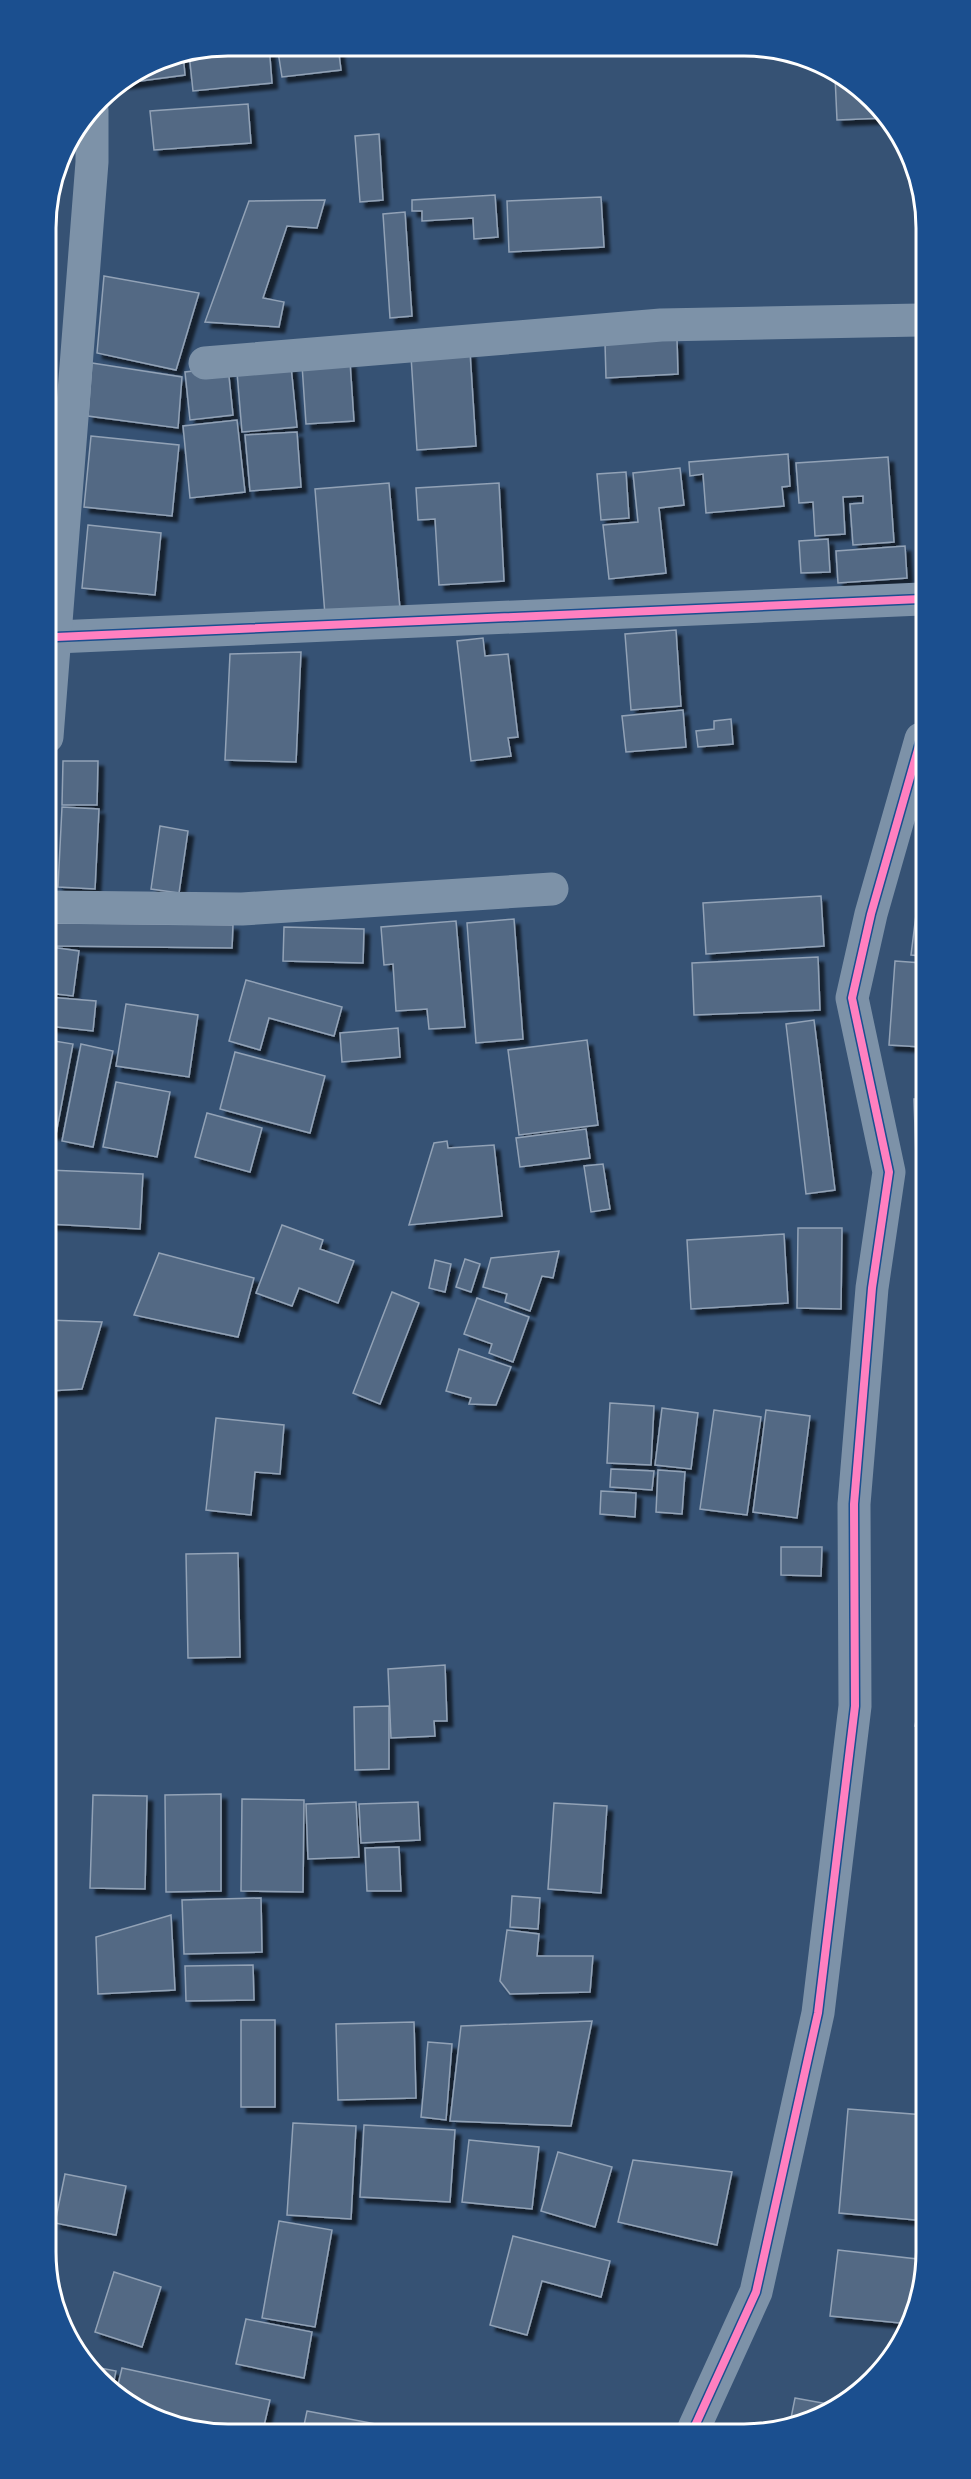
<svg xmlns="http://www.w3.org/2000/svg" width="971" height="2479" viewBox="0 0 971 2479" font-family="'Public Sans',sans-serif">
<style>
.building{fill:#526984;stroke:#92a2b6;stroke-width:1.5;filter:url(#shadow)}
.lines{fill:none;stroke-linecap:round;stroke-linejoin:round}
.minor{stroke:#7d92a8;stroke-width:33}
.tertiary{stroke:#7d92a8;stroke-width:33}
.cycleway-casing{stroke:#1b4f8f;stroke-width:11}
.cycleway{stroke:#ff80c0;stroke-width:8}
.rim{fill:none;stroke:#fff;stroke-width:3}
</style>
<defs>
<filter id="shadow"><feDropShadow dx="5.5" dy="5.5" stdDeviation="1.5" flood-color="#0009"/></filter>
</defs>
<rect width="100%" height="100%" fill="#365274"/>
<g class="building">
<path d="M228 45H269L272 83 193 91 189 53Z"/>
<path d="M277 45 338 46 341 70 282 77Z"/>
<path d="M183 54 185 75 118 84 158 59Z"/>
<path d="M835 76 864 91 886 118 837 120Z"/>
<path d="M248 104 251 143 154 150 150 111Z"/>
<path d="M379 134 383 200 360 202 355 136Z"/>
<path d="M495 195 498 237 474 239 473 218 422 221V211H412V200Z"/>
<path d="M601 197 604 247 509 252 507 201Z"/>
<path d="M325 200 317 228 287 226 263 298 284 302 279 327 205 322 249 201Z"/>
<path d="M405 212 412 316 390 318 383 214Z"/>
<path d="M104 276 199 293 176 370 97 353Z"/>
<path d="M677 339 678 374 606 378 605 343Z"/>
<path d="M470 352 476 446 417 450 411 356Z"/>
<path d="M350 362 354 421 306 424 302 365Z"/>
<path d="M92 363 182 377 178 428 88 416Z"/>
<path d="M291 366 297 427 242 432 237 372Z"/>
<path d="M228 367 233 415 190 420 185 372Z"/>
<path d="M237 420 245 492 190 498 183 426Z"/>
<path d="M297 432 301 487 250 491 245 435Z"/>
<path d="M91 436 179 445 172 516 84 507Z"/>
<path d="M788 454 790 486 782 487 784 506 706 513 703 474 690 476 689 462Z"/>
<path d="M888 457 894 542 853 545 850 504 863 503V496L843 497 845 534 815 536 813 502 799 503 796 463Z"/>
<path d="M680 468 684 505 659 508 666 573 609 579 603 525 638 522 633 473Z"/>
<path d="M626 472 629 518 601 520 597 474Z"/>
<path d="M389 483 400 609 325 615 315 489Z"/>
<path d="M499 483 504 581 439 585 435 519 418 520 416 488Z"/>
<path d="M88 525 161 533 155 595 82 588Z"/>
<path d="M828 539 830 572 801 573 799 541Z"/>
<path d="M905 546 907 578 838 583 836 551Z"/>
<path d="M676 630 681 706 631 710 625 634Z"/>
<path d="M483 638 485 656 508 654 518 737 508 738 511 756 471 761 457 641Z"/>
<path d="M301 652 296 762 225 760 230 654Z"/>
<path d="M683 710 686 747 626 752 622 716Z"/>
<path d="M731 719 733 744 698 747 696 731 714 729V721Z"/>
<path d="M63 761H98L97 805H62Z"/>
<path d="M62 807 99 809 95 889 58 887Z"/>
<path d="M160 826 188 831 179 893 151 889Z"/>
<path d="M821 896 824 946 706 954 703 903Z"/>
<path d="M918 899 922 900V956L911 955Z"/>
<path d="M514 919 523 1039 476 1043 467 923Z"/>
<path d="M456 921 465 1027 429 1029 427 1009 396 1011 393 964 384 965 381 927Z"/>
<path d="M55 923 233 925 232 948 55 946Z"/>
<path d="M284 927 364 929 363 963 283 961Z"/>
<path d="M51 947 79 951 73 996 48 993Z"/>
<path d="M818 957 820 1010 694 1015 692 963Z"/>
<path d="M895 961 922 963V1047L889 1045Z"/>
<path d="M246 980 342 1007 334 1036 269 1018 260 1050 229 1041Z"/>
<path d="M48 997 96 1001 93 1031 48 1026Z"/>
<path d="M126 1004 198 1015 189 1077 116 1066Z"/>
<path d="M814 1020 835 1190 806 1194 786 1024Z"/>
<path d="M398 1028 400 1057 342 1062 340 1033Z"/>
<path d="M48 1040 73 1044 56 1134 48 1133Z"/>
<path d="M587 1040 598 1125 519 1135 508 1050Z"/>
<path d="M81 1044 113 1051 93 1147 62 1141Z"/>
<path d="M235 1052 325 1076 310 1133 220 1109Z"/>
<path d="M116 1082 170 1092 157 1157 103 1147Z"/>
<path d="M914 1099H922L923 1158H916Z"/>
<path d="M207 1113 262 1128 250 1172 195 1157Z"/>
<path d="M586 1129 590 1158 520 1167 516 1138Z"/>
<path d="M447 1141 448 1148 494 1145 502 1216 409 1225 434 1143Z"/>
<path d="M603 1164 610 1209 591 1212 584 1166Z"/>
<path d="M48 1170 143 1174 140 1229 48 1224Z"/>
<path d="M282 1225 323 1240 320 1249 354 1261 338 1303 299 1288 292 1306 256 1293Z"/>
<path d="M798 1228H842L841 1309 797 1308Z"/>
<path d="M784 1234 788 1303 691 1309 687 1240Z"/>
<path d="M559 1251 553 1278 542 1276 530 1311 505 1302 507 1294 483 1287 491 1258Z"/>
<path d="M159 1253 254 1278 238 1337 134 1315Z"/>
<path d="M465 1259 480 1264 471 1292 456 1287Z"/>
<path d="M435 1260 451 1264 445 1292 429 1288Z"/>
<path d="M392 1292 419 1303 380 1404 353 1393Z"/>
<path d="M477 1298 529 1317 513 1362 489 1353 492 1344 464 1334Z"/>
<path d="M48 1320 102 1322 82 1389 49 1391Z"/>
<path d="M459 1349 511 1367 496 1405 469 1404 471 1398 446 1391Z"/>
<path d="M610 1403 654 1406 651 1465 607 1463Z"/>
<path d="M662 1408 698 1413 691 1469 655 1465Z"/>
<path d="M714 1410 761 1417 747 1515 700 1509Z"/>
<path d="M766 1410 810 1416 797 1518 753 1512Z"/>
<path d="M216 1418 284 1425 280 1474 255 1472 251 1515 206 1510Z"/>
<path d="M611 1469 654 1471 652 1490 610 1487Z"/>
<path d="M658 1470 685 1472 682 1514 656 1512Z"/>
<path d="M601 1491 636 1493 635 1517 600 1514Z"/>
<path d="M781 1547H822L821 1576 781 1575Z"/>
<path d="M238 1553 240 1657 188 1658 186 1554Z"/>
<path d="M445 1665 447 1721H434L435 1736 391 1738 388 1669Z"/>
<path d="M924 1678V1726H915Z"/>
<path d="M389 1706V1769L355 1770 354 1707Z"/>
<path d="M921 1757 924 1758V1798L917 1797Z"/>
<path d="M221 1794V1891L166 1892 165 1795Z"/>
<path d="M93 1795 147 1796 145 1889 90 1888Z"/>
<path d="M242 1799 304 1800 303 1892 241 1891Z"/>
<path d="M356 1802 359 1857 308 1859 306 1804Z"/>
<path d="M418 1802 420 1840 361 1843 359 1804Z"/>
<path d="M554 1803 607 1806 601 1893 548 1889Z"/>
<path d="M399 1847 401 1891H367L365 1848Z"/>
<path d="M512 1896 540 1898 538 1929 510 1927Z"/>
<path d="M261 1898 262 1952 184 1954 182 1900Z"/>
<path d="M171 1915 175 1990 98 1994 96 1937Z"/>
<path d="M507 1930 539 1934 537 1956H593L590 1992 510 1994 500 1981Z"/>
<path d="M253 1965 254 2000 186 2001 185 1966Z"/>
<rect x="241" y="2020" width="34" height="87"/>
<path d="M592 2021 571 2126 450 2121 461 2026Z"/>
<path d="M414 2022 416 2098 338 2100 336 2024Z"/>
<path d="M428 2042 452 2044 446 2120 421 2117Z"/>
<path d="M848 2109 925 2115 926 2221 839 2213Z"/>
<path d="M293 2123 356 2126 351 2219 287 2215Z"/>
<path d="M364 2125 455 2130 450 2202 360 2197Z"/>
<path d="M469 2140 539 2147 532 2209 462 2202Z"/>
<path d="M558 2152 612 2167 595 2227 541 2211Z"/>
<path d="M633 2160 732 2172 717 2245 618 2222Z"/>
<path d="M65 2174 126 2186 116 2235 55 2223Z"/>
<path d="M279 2221 332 2230 315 2327 262 2318Z"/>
<path d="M513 2236 610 2261 601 2297 542 2281 527 2335 490 2325Z"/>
<path d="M838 2250 926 2260 910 2324 830 2316Z"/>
<path d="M114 2272 161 2287 142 2347 95 2332Z"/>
<path d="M246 2319 312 2332 304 2378 236 2364Z"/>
<path d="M90 2366 116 2371 112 2390 99 2381Z"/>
<path d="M122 2368 270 2400 263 2430 192 2431 146 2415 116 2393Z"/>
<path d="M795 2398 839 2406 789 2428Z"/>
<path d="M307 2411 392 2427 391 2430H303Z"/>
</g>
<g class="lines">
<g class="minor">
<path d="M205 363 661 325 920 320"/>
<path d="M56 637 921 599"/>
<path d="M47 737 92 162V110"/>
<path d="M47 907 242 909 552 889"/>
</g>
<path class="tertiary" d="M694 2428 756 2292 818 2013 855 1706 854 1504 872 1288 889 1172 852 998 871 914 921 739"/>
<g class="cycleway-casing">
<g id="cycleway">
<path d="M56 637 921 599"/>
<path d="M694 2428 756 2292 818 2013 855 1706 854 1504 872 1288 889 1172 852 998 871 914 921 739"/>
</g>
</g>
<use href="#cycleway" class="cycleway"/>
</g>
<path d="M0 0H971V2479H0ZM228 56H744A172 172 0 0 1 916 228V2252A172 172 0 0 1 744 2424H228A172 172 0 0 1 56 2252V228A172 172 0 0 1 228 56Z" fill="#1b4f8f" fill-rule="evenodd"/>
<path class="rim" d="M228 56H744A172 172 0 0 1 916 228V2252A172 172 0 0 1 744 2424H228A172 172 0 0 1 56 2252V228A172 172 0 0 1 228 56Z"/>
</svg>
